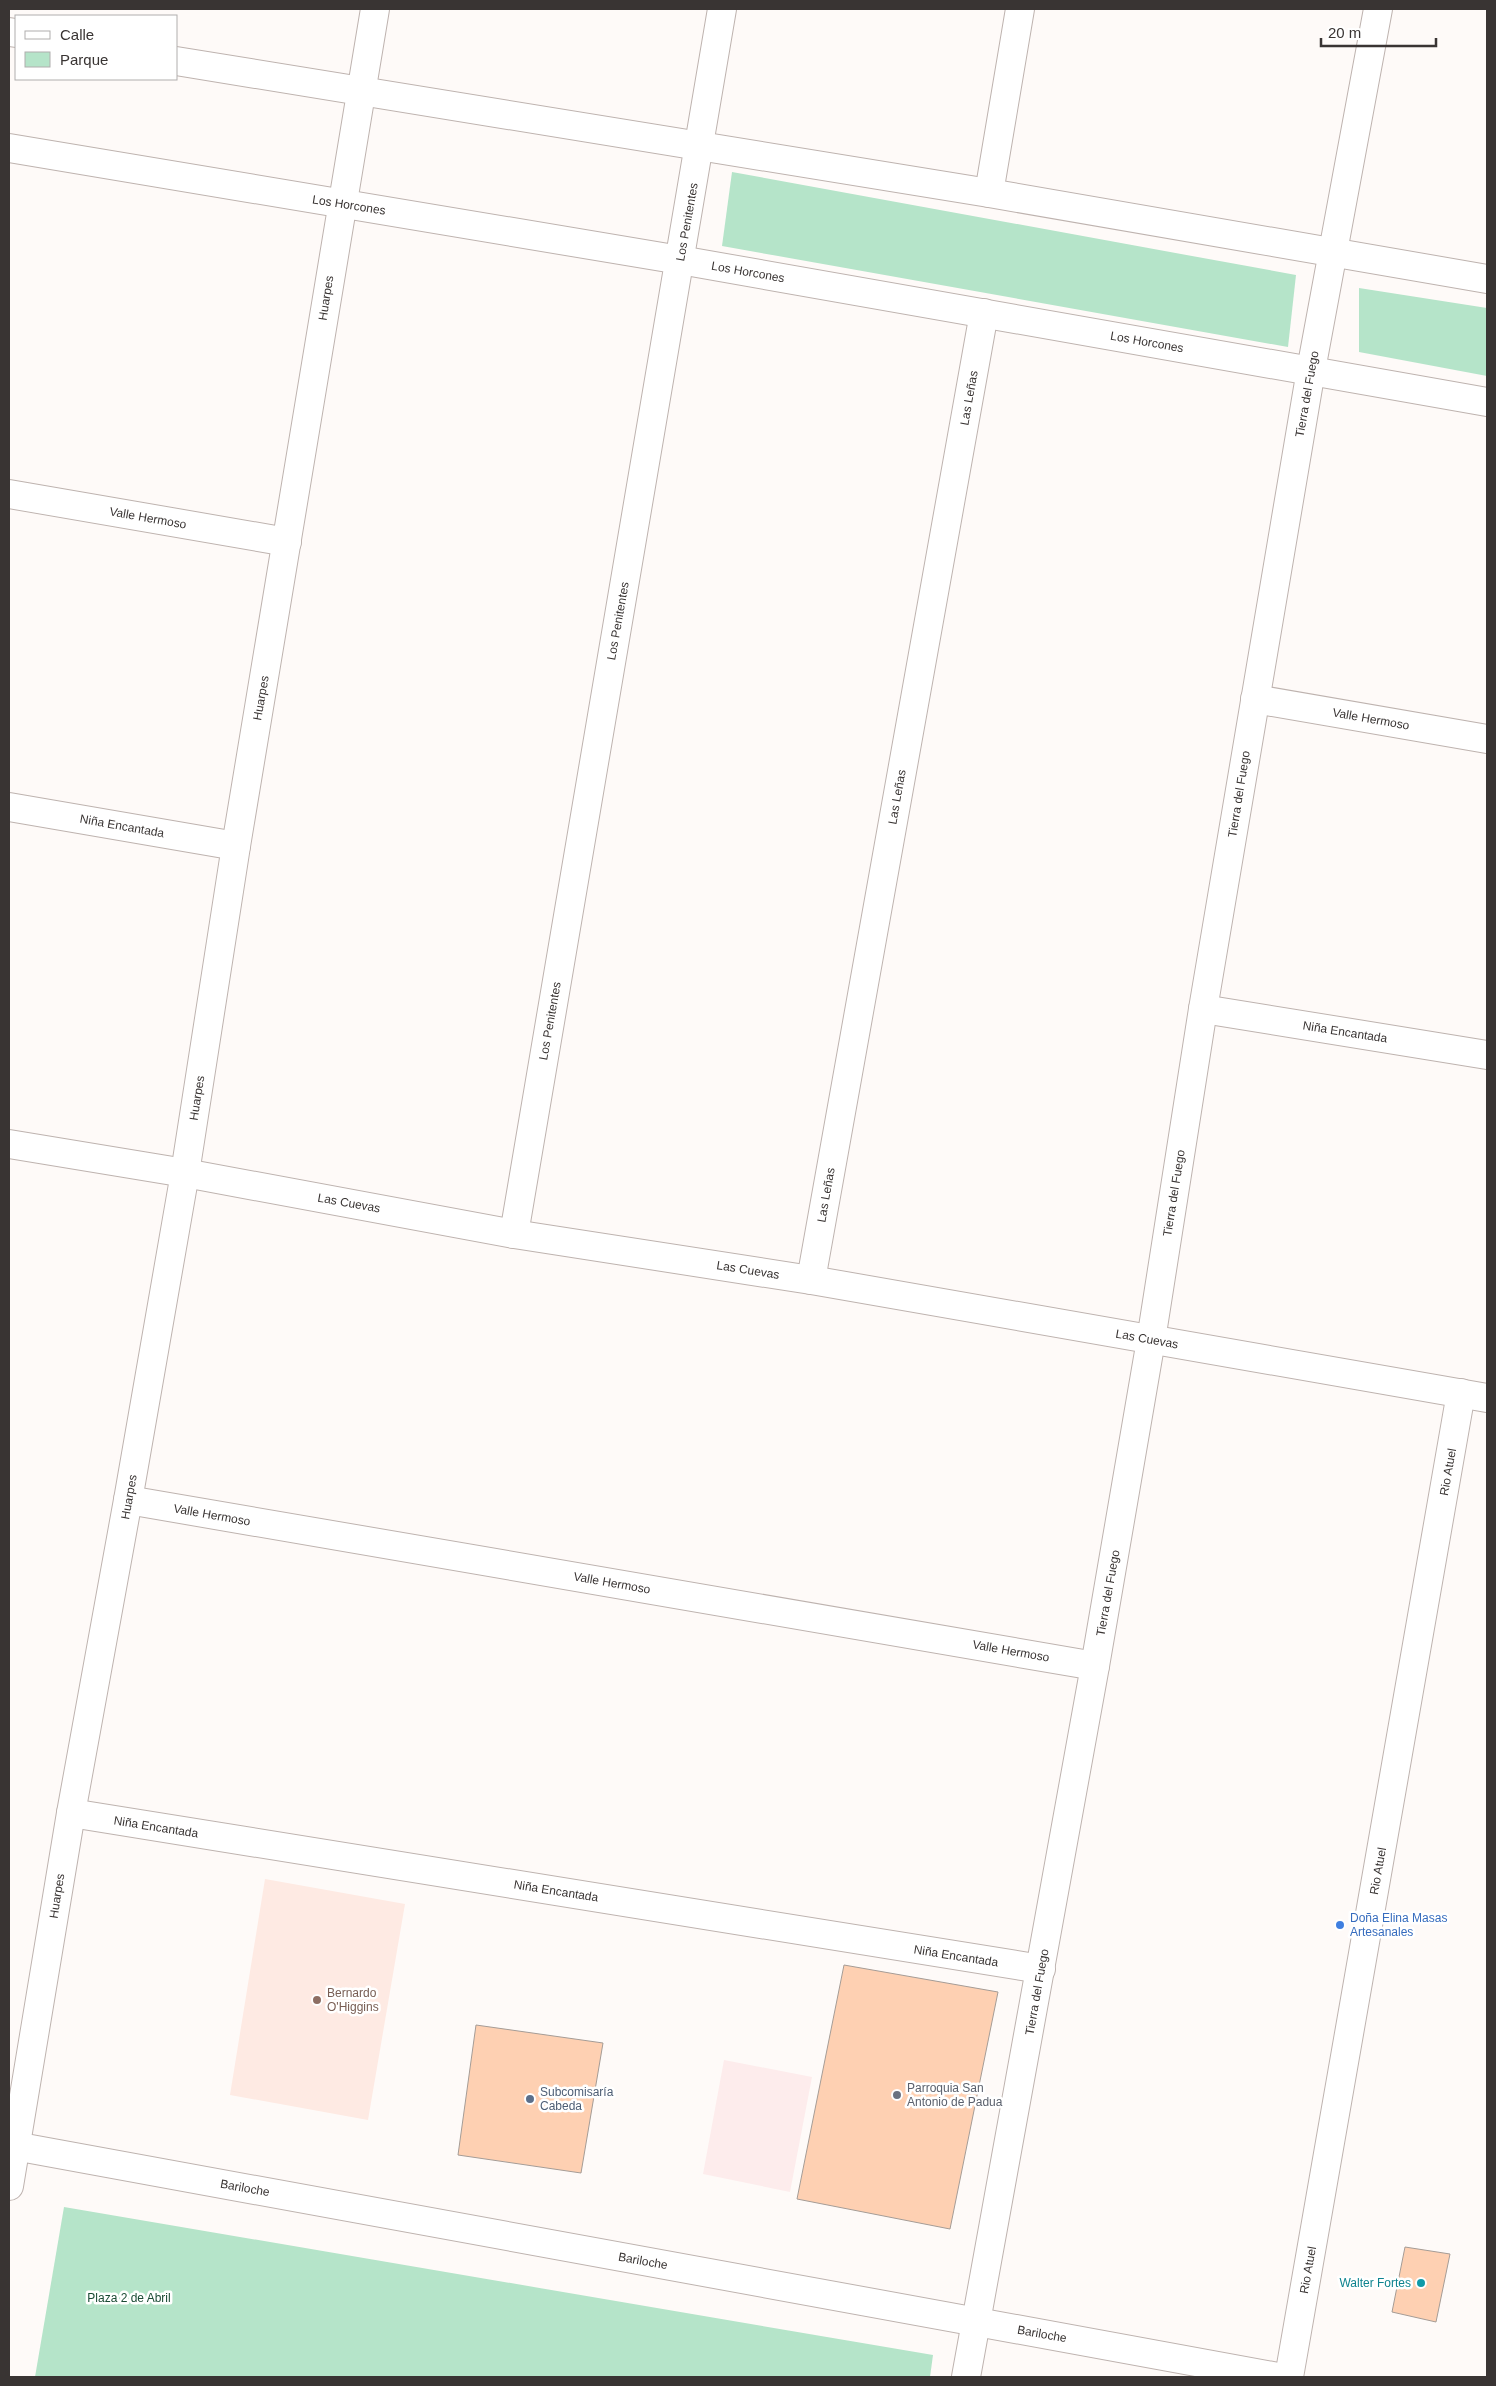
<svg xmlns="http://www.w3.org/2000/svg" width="1496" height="2386" viewBox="0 0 1496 2386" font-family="Helvetica,sans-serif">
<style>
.built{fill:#feeae3}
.medical{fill:#fdecec}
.green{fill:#b5e4c9}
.building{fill:#fed0b2;stroke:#a59c96}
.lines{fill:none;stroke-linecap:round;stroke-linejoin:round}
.street-casing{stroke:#beb3af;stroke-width:30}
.secondary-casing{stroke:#beb3af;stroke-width:30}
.street{stroke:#fff;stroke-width:28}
.secondary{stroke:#fff;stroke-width:28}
.shop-dot{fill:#3f7fe0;stroke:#fff;stroke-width:2}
.education-dot{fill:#8d6e63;stroke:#fff;stroke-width:2}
.worship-dot{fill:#6b7280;stroke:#fff;stroke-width:2}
.service-dot{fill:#5c6f8a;stroke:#fff;stroke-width:2}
.culture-dot{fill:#0f9aa8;stroke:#fff;stroke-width:2}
.labels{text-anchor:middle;stroke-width:5;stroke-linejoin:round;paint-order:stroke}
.street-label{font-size:12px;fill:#393433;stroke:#fff}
.shop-label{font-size:12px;fill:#366cbe;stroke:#fff;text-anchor:start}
.education-label{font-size:12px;fill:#785e54;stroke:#fff;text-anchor:start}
.worship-label{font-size:12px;fill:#5b616d;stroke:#fff;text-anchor:start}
.service-label{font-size:12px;fill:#4e5e75;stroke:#fff;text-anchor:start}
.culture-label{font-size:12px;fill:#0d838f;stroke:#fff;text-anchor:end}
.park-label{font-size:12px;fill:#1a4b34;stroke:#fff}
</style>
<rect width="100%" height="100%" fill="#fefaf8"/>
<path class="built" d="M265 1879 405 1904 368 2120 230 2095Z"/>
<path class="medical" d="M724 2060 812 2077 790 2192 703 2174Z"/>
<g class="green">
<path d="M732 172 1296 275 1288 347 722 246Z"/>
<path d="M1359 288 1487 308V376L1359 352Z"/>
<path d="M64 2207 933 2355 930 2377H35Z"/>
</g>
<g class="building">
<path d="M844 1965 998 1992 950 2229 797 2199Z"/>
<path d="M476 2025 603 2043 581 2173 458 2155Z"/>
<path d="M1405 2247 1450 2254 1436 2322 1392 2312Z"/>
</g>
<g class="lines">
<g class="street-casing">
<g id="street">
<path d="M9 32 16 33"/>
<path d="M176 61 989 193 1487 279"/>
<path d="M9 148 680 260 1487 402"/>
<path d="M989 193 1020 9"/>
<path d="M9 494 287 542"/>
<path d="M1255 699 1487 739"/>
<path d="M9 807 236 846"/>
<path d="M1203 1009 1487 1055"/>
<path d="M514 1234 722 9"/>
<path d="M811 1280 984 313"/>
<path d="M128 1500 1095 1666"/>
<path d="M71 1813 1041 1969"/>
<path d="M9 2186 71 1813 128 1500 185 1173 236 846 375 9"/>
<path d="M966 2377 1095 1666 1151 1340 1203 1009 1311 370 1378 9"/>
<path d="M1289 2377 1461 1393"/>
</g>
</g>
<g class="secondary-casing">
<g id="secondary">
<path d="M9 1144 185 1173 514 1234 811 1280 1487 1398"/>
<path d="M9 2145 1278 2377"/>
</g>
</g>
<use href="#street" class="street"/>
<use href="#secondary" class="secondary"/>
</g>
<circle class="shop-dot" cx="1340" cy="1925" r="5"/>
<circle class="education-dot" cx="317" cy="2000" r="5"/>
<circle class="worship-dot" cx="897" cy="2095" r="5"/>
<circle class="service-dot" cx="530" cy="2099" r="5"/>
<circle class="culture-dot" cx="1421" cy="2283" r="5"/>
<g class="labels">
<g class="street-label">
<text transform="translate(349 205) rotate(9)" y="4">Los Horcones</text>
<text transform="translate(687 222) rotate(-80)" y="4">Los Penitentes</text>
<text transform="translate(748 272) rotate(10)" y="4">Los Horcones</text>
<text transform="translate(326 298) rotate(-81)" y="4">Huarpes</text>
<text transform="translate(1147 342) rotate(10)" y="4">Los Horcones</text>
<text transform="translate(1307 394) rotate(-80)" y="4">Tierra del Fuego</text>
<text transform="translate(969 398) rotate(-80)" y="4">Las Leñas</text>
<text transform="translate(148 518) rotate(10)" y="4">Valle Hermoso</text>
<text transform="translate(618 621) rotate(-80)" y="4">Los Penitentes</text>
<text transform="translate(261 698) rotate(-80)" y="4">Huarpes</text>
<text transform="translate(1371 719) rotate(10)" y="4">Valle Hermoso</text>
<text transform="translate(1239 794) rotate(-81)" y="4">Tierra del Fuego</text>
<text transform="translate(897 797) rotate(-80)" y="4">Las Leñas</text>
<text transform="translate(122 826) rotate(10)" y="4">Niña Encantada</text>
<text transform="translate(550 1021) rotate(-80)" y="4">Los Penitentes</text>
<text transform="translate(1345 1032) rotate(9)" y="4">Niña Encantada</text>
<text transform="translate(197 1098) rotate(-81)" y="4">Huarpes</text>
<text transform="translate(1174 1193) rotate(-81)" y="4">Tierra del Fuego</text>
<text transform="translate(826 1195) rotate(-80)" y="4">Las Leñas</text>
<text transform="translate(349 1203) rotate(10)" y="4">Las Cuevas</text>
<text transform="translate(748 1270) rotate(9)" y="4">Las Cuevas</text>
<text transform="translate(1147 1339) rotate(10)" y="4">Las Cuevas</text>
<text transform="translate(1448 1472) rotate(-80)" y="4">Rio Atuel</text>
<text transform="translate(129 1497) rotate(-80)" y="4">Huarpes</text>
<text transform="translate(212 1515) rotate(10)" y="4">Valle Hermoso</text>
<text transform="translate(612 1583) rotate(10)" y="4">Valle Hermoso</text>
<text transform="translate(1108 1593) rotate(-80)" y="4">Tierra del Fuego</text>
<text transform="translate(1011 1651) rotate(10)" y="4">Valle Hermoso</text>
<text transform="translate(156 1827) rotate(9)" y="4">Niña Encantada</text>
<text transform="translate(1378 1871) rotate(-80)" y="4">Rio Atuel</text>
<text transform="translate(556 1891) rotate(9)" y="4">Niña Encantada</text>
<text transform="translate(57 1896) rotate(-81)" y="4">Huarpes</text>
<text transform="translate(956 1956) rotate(9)" y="4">Niña Encantada</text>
<text transform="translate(1037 1992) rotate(-80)" y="4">Tierra del Fuego</text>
<text transform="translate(245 2188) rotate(10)" y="4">Bariloche</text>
<text transform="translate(643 2261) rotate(10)" y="4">Bariloche</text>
<text transform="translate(1308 2270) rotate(-80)" y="4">Rio Atuel</text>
<text transform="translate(1042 2334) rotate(10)" y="4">Bariloche</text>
</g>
<g class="shop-label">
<text x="1350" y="1922">Doña Elina Masas<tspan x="1350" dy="14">Artesanales</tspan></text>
</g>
<g class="education-label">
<text x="327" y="1997">Bernardo<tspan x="327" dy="14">O'Higgins</tspan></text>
</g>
<g class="worship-label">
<text x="907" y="2092">Parroquia San<tspan x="907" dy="14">Antonio de Padua</tspan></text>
</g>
<g class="service-label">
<text x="540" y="2096">Subcomisaría<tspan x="540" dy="14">Cabeda</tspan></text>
</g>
<g class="culture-label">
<text x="1411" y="2287">Walter Fortes</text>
</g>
<g class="park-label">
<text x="129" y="2302">Plaza 2 de Abril</text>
</g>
</g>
<rect width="1496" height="2386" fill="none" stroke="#393433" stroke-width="20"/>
<rect x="15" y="15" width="162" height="65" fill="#ffffff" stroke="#b0aead"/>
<rect x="25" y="31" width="25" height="8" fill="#ffffff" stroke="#b0aead"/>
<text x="60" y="40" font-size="15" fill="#393433">Calle</text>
<rect x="25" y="52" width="25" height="15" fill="#b5e4c9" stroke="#b0aead"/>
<text x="60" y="65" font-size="15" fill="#393433">Parque</text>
<path d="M1321 38v8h115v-8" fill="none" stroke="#393433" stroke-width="2.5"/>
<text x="1328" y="38" font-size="15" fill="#393433" stroke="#ffffff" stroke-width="4" paint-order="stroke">20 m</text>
</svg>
